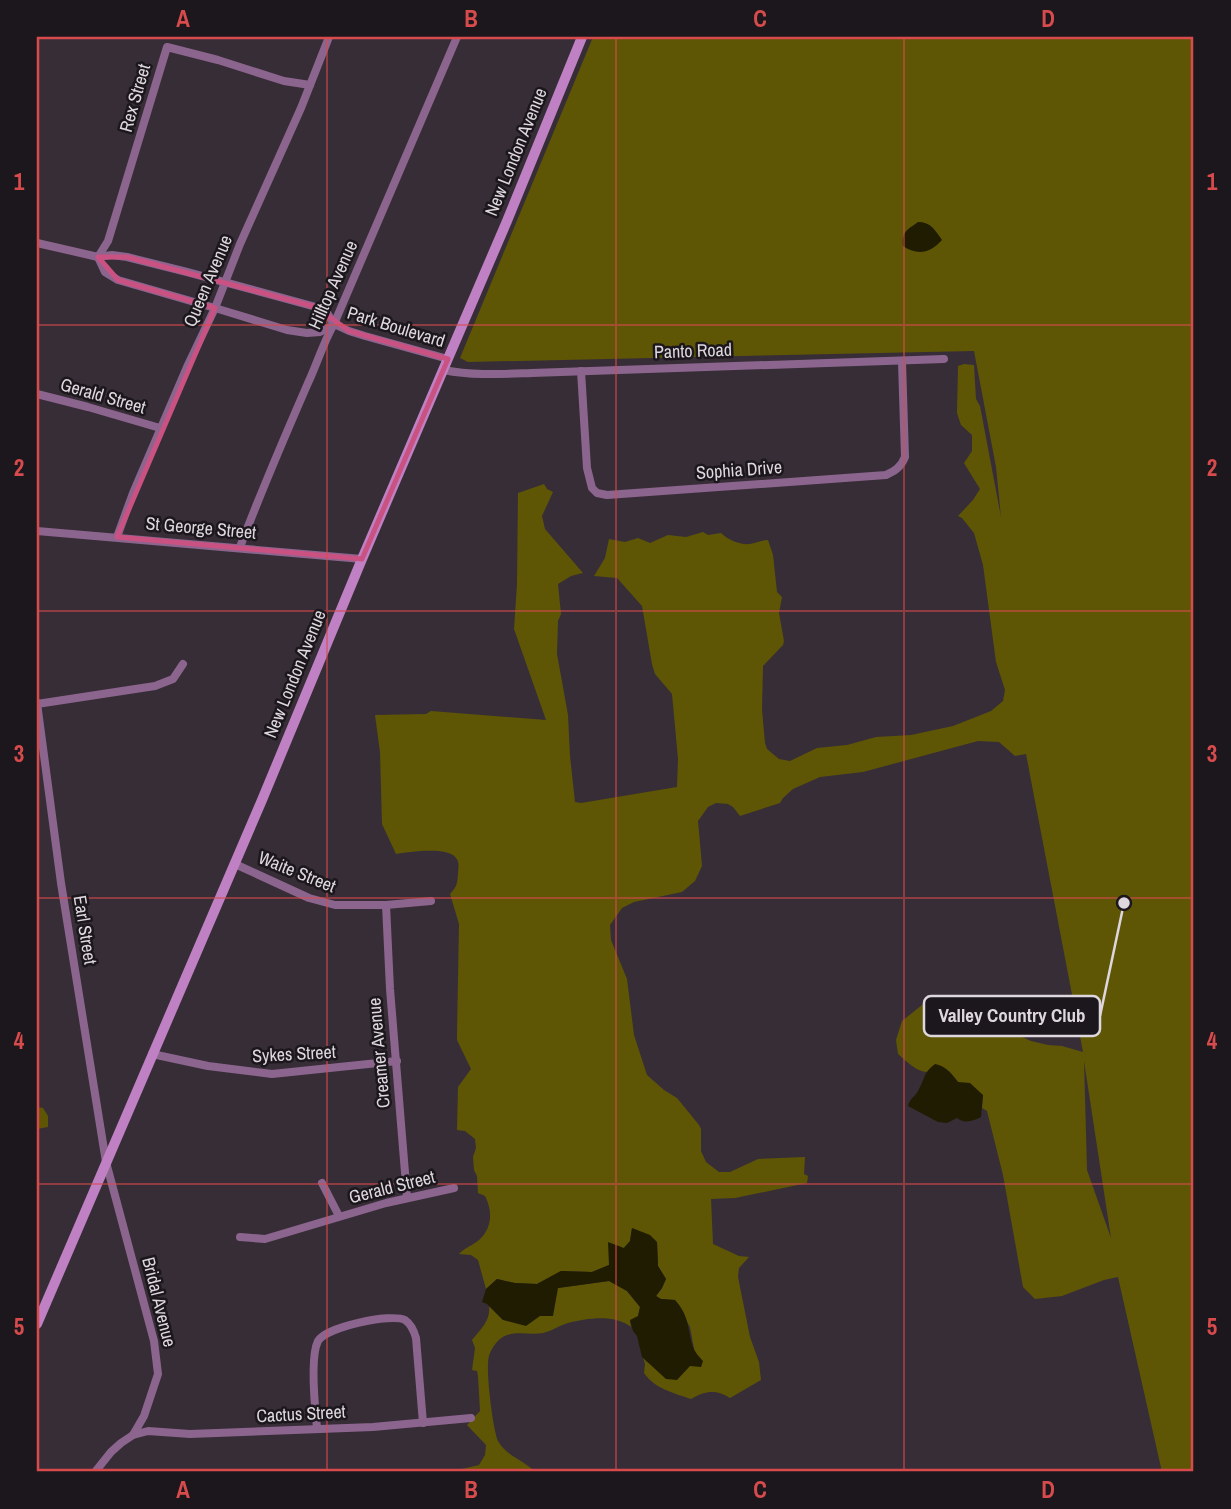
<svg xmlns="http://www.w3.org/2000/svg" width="1231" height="1509" viewBox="0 0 1231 1509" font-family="'Archivo Narrow',sans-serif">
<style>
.green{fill:#5e5605;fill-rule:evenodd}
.water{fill:#201c02}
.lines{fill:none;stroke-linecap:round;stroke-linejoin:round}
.minor{stroke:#8c658e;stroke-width:8}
.secondary{stroke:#bf81c3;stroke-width:10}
.marked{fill:none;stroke:#ca5282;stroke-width:5;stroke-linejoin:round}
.grid{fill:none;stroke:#d84b4c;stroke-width:2;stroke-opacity:0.55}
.labels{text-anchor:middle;stroke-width:5;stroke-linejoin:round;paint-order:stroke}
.street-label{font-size:18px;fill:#ded8de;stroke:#1b171c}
.leader{fill:none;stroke:#ded8de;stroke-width:2.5}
.callout-dot{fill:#ded8de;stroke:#1b171c;stroke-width:2.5}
.callout{fill:#1b171c;stroke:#ded8de;stroke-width:2.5}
.callout-label{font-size:19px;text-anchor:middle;font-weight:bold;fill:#ded8de}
.neatline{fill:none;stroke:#d84b4c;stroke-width:2.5}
.grid-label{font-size:23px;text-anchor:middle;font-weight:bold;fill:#d84b4c}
</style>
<rect width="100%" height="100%" fill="#372d37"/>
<g class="green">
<path d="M593 37H1194V1472H1162L1118 1277 1104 1280 1062 1296 1035 1299 1023 1287 1003 1175 987 1111 982 1108 983 1095 958 1082 949 1071C922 1074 919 1073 898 1054L896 1040 902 1021 927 1001 951 1004 1031 1041 1048 1045 1062 1046 1083 1052 1026 754 1015 756 999 742 978 741 863 772 820 777 793 789 783 798 780 803 740 816 733 807 728 804 716 803 708 807 698 821 702 866 695 881 682 892 634 902 622 908 610 925 611 940 627 979 634 1035 647 1075 664 1090 677 1098 699 1125 701 1129V1151L706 1162 719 1172H730L758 1159 805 1157 804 1174 808 1176 807 1183 735 1198 711 1199 713 1244 739 1256 749 1257 739 1268 738 1277 750 1337 759 1362 761 1380 730 1398C716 1389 705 1391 691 1399 674 1393 655 1389 644 1373L645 1364 643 1357 647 1362 694 1349 690 1327 675 1300 661 1299 656 1296 662 1288 666 1279 658 1266 657 1242 632 1228 630 1241 609 1265 592 1272 561 1271 537 1284 515 1283 497 1279 486 1289 478 1260 471 1255 459 1254C467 1246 472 1246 479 1240 492 1229 493 1211 485 1196L478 1193 477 1176 474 1170 473 1157 476 1148 475 1139 465 1131 457 1130 458 1087 471 1069 457 1040V1034L459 924 450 894C457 886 457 885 458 874 458 869 460 862 456 858 448 846 408 852 396 854L382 824 380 752 375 715 426 714 431 711 546 720 514 629 517 584 518 493 544 484 547 489 553 492 542 516 545 529 583 573 571 576 558 584 561 614 558 621 557 654 568 715 570 756 575 802 581 803 677 787 678 759 672 694 655 674 652 664 642 606 617 578 594 576 605 558 609 539 625 542 638 538 650 543 668 535 686 537 703 532 708 535 721 533C728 540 740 545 750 544 756 543 762 540 768 540L773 555 777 592 782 597 779 613 784 641 783 645 763 666 762 710 765 743 767 749 779 759 790 761 817 748 847 745 876 737 911 735 953 726 991 711 1003 701 1005 690 996 662 983 565 974 533 962 518 958 516 973 500 980 489 964 463 972 451V435L961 425 957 413 958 366 964 364 974 365 976 399 980 406 1001 517 996 467 974 351 468 362 460 358ZM1084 1061 1111 1238 1087 1170Z"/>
<path d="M37 1107 43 1108 48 1116V1127L37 1129Z"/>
<path d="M609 1281 627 1291 640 1307 638 1317 630 1321 631 1327C615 1314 587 1318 568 1323 560 1325 552 1331 543 1333 528 1336 509 1328 497 1342 494 1345 490 1352 489 1356 485 1368 493 1430 498 1441 506 1456 524 1460 535 1472H459L458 1470 479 1465 485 1455 486 1445 467 1425 480 1411 478 1376 477 1371 472 1370 475 1348 472 1340C481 1329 491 1320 489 1306L503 1320 558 1288Z"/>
</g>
<g class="water">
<path d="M918 222C931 222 935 230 942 240 930 253 918 256 903 246 902 231 907 230 918 222Z"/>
<path d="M935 1064C946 1066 951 1073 958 1082L970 1083 983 1095 981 1117C974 1121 964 1124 957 1118L947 1123 938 1122 908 1106C910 1098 915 1097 918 1091 925 1079 923 1073 935 1064Z"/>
<path d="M632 1228 650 1235 657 1242 658 1266 666 1279 662 1288 656 1296 661 1299 675 1300C690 1317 687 1328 693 1347 695 1352 699 1357 703 1361L701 1367 690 1366 677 1380 666 1379 642 1357 637 1336 633 1331 630 1320 638 1316 640 1307 627 1291 609 1281 558 1288 553 1316H540L526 1326 503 1320 487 1304 482 1302 486 1289 497 1279 515 1283 537 1284 561 1271 592 1272 609 1265 608 1242 624 1248 630 1241Z"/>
</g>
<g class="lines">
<g class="minor">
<path d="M37 243 98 257 112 255 127 257 187 272 316 307 327 313 334 324 349 331 365 336 448 359"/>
<path d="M98 257 108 241 167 47 218 60 284 81 310 85"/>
<path d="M98 257 105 272 118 280 215 308 287 330 307 333 320 332 332 326"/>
<path d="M444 370C472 376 503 374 532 373L944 359"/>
<path d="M581 371 587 468 592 488 597 493 607 495 886 475C895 471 901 467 905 457L902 362"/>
<path d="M37 394 88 407 160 428"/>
<path d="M37 531 362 559"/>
<path d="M117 537 133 493 187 367 215 308 240 244 301 108 329 37"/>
<path d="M240 547C261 492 284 438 308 383 317 364 323 343 334 324L457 37"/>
<path d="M37 703 61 883 106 1162 154 1341 158 1374 144 1416 133 1435 121 1443 111 1452 95 1472"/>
<path d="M37 704 155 686 173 679 183 664"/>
<path d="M235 864 309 898 335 905H386L431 901"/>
<path d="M386 905 390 989 407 1197"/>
<path d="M152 1054 208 1066 272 1074 397 1061"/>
<path d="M322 1183 339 1216"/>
<path d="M240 1237 265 1239 386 1203 454 1188"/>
<path d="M317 1428C315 1409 310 1357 318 1341 326 1327 391 1313 405 1320 411 1324 414 1331 416 1338L423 1423"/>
<path d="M133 1435 148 1431 190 1434 373 1427 471 1418"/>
</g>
<path class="secondary" d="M37 1324 262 800 362 559 507 221 582 37"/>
</g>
<path class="marked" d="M98 257H127L316 307 349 331 448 359 362 559 117 537 215 308 118 280Z"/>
<path class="grid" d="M327 37V1472M616 37V1472M904 37V1472M37 325H1194M37 611H1194M37 898H1194M37 1184H1194"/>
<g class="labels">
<g class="street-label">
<text transform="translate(135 98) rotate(-74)" y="6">Rex Street</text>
<text transform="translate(516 152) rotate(-68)" y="6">New London Avenue</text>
<text transform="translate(208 281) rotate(-67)" y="6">Queen Avenue</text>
<text transform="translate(333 285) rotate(-66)" y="6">Hilltop Avenue</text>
<text transform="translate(396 327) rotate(17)" y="6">Park Boulevard</text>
<text transform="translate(693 351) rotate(-2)" y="6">Panto Road</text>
<text transform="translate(103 396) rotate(16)" y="6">Gerald Street</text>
<text transform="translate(739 470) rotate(-4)" y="6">Sophia Drive</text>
<text transform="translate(201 528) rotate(5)" y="6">St George Street</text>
<text transform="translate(295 674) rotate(-68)" y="6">New London Avenue</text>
<text transform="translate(297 872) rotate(22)" y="6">Waite Street</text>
<text transform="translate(85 930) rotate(81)" y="6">Earl Street</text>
<text transform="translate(379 1053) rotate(-95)" y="6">Creamer Avenue</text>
<text transform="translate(294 1054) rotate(-3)" y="6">Sykes Street</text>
<text transform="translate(392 1187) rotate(-14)" y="6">Gerald Street</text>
<text transform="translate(159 1302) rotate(76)" y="6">Bridal Avenue</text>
<text transform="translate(301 1414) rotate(-3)" y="6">Cactus Street</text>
</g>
</g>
<path class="leader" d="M1124 903L1100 1016"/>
<circle class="callout-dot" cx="1124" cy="903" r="7"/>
<rect class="callout" x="924" y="996" width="176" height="40" rx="7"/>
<g class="callout-label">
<text x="1012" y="1022">Valley Country Club</text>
</g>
<rect width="1231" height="1509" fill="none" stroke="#1b171c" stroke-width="77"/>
<rect x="38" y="38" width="1154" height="1432" class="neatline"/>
<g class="grid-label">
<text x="183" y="27">A</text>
<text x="471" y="27">B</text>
<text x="760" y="27">C</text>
<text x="1048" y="27">D</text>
<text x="19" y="190">1</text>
<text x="1212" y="190">1</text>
<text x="19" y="476">2</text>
<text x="1212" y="476">2</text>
<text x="19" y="762">3</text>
<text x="1212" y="762">3</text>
<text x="19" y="1049">4</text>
<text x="1212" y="1049">4</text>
<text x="19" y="1335">5</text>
<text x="1212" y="1335">5</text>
<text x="183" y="1498">A</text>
<text x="471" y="1498">B</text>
<text x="760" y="1498">C</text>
<text x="1048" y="1498">D</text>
</g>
</svg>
